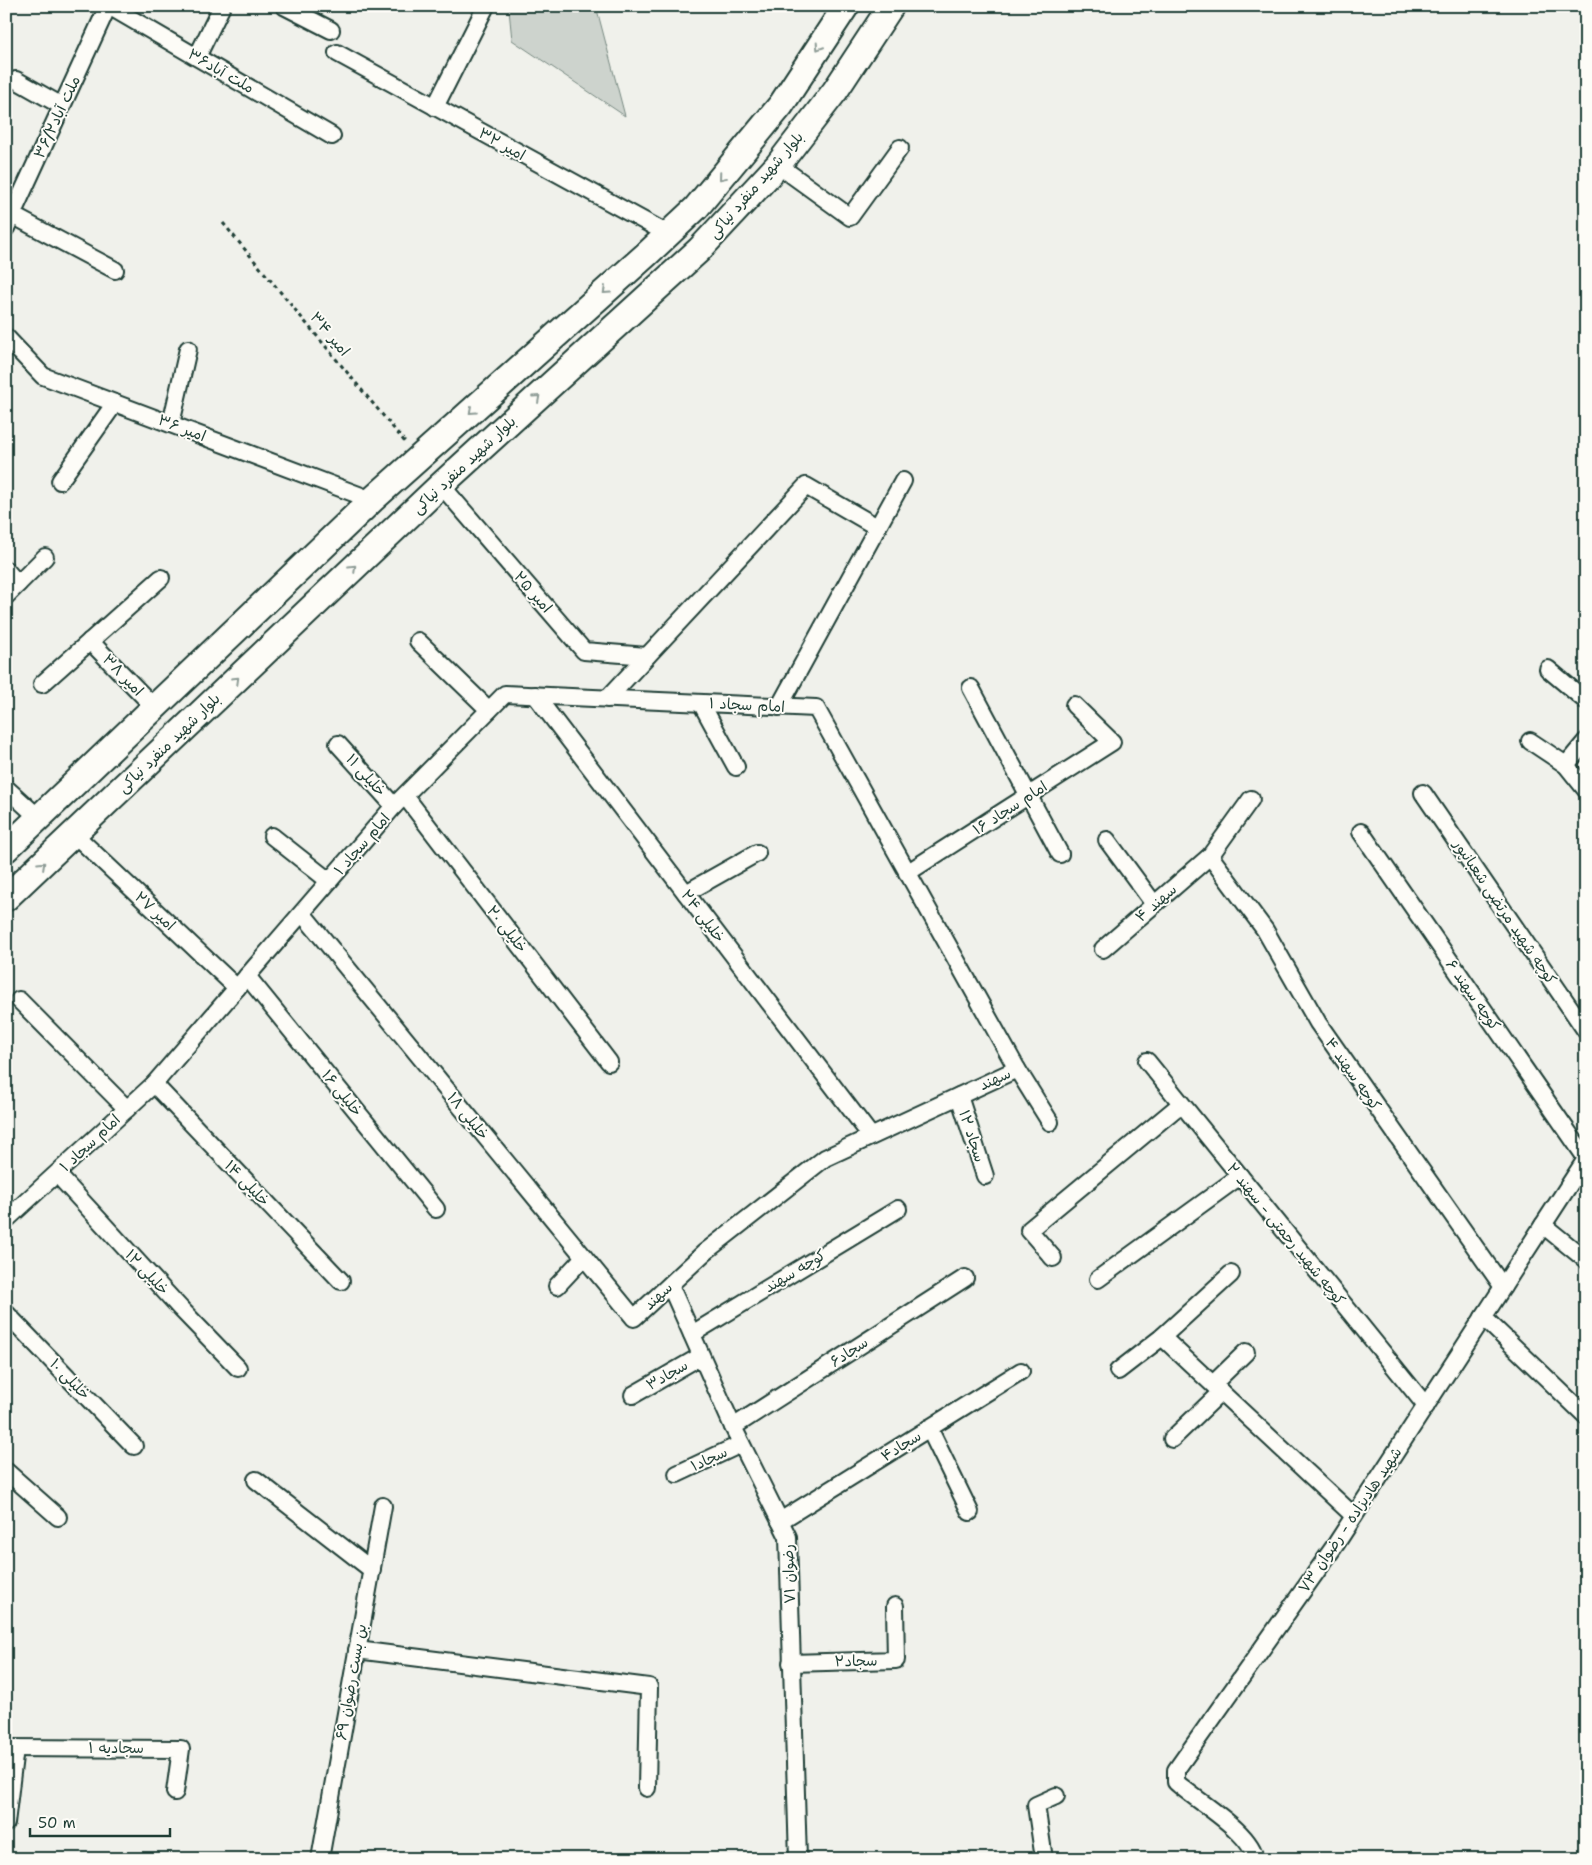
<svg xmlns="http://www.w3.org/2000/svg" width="1592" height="1865" viewBox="0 0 1592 1865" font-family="'Shantell Sans','Playpen Sans Arabic',sans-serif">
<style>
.green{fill:#cdd3cd;stroke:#768880}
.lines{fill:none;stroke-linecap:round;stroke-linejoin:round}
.street-casing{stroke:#1f3d34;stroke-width:20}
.primary-casing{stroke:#1f3d34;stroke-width:29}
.path{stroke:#1f3d34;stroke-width:3;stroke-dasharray:4 4;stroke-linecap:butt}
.street{stroke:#fdfcf7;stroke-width:16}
.primary{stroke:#fdfcf7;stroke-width:25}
.oneway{stroke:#8e9c96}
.labels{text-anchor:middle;stroke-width:4;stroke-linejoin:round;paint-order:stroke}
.street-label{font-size:15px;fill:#1f3d34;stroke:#fdfcf7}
</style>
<rect width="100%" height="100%" fill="#f0f1eb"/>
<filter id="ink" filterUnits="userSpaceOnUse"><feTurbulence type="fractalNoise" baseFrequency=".02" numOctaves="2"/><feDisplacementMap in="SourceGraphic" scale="10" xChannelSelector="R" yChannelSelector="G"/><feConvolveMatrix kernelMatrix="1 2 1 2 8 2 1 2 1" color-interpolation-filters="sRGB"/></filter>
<g filter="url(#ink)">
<path class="green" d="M511 6H596L625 116 512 40 509 10Z"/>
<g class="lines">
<g class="street-casing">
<g id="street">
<path d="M109 6 332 136"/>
<path d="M284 6 331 30"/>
<path d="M337 53 668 234"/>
<path d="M197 57 222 6"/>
<path d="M16 80 62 106"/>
<path d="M435 107 486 6"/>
<path d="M778 165 850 217 900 148"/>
<path d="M12 215 115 270"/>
<path d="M6 228 108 6"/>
<path d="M6 337 43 376 372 500"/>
<path d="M171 424 188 349"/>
<path d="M60 481 115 403"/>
<path d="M441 485 584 651 647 656"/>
<path d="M6 570 18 584"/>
<path d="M6 596 45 557"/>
<path d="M90 641 155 708"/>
<path d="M418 641 489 710"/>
<path d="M1548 669 1586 701"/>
<path d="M42 684 161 578"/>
<path d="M971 688 1060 854"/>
<path d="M535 695 871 1136"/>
<path d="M607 699 806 486 877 527"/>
<path d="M701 703 736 767"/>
<path d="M779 707 903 481"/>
<path d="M1530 741 1566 765 1586 790"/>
<path d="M338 744 394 806"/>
<path d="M1566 765 1586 741"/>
<path d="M6 788 39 818"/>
<path d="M1423 793 1586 1031"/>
<path d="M405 796 609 1062"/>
<path d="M1361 832 1586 1158"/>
<path d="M74 834 237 988"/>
<path d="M272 836 329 881"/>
<path d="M1107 840 1154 904"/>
<path d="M1210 856 1265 930 1318 1023 1503 1287"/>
<path d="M907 873 1112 742 1074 705"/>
<path d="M686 893 757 853"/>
<path d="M1103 949 1210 856 1251 799"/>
<path d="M247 976 436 1209"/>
<path d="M19 1000 127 1109"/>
<path d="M1147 1061 1426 1406"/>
<path d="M1017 1069 1050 1122"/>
<path d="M154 1084 341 1281"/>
<path d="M959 1096 985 1176"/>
<path d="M57 1174 181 1309 238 1368"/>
<path d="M6 1220 154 1084 394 806 505 694 816 708 1017 1069 825 1158 705 1252 634 1318 302 913"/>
<path d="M1543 1225 1586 1260"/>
<path d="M1053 1258 1029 1230 1181 1104"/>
<path d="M1098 1279 1240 1176"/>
<path d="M670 1285 733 1427 788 1537 798 1859"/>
<path d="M557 1286 584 1257"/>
<path d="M6 1313 134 1446"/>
<path d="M1483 1317 1586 1416"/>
<path d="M692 1334 898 1209"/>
<path d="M1162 1337 1354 1516"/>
<path d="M1118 1371 1162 1337 1231 1274"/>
<path d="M1213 1384 1246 1352"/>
<path d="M633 1395 701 1356"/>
<path d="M733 1427 965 1278"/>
<path d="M929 1428 970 1512"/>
<path d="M1172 1439 1221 1392"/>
<path d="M6 1471 58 1517"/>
<path d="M677 1474 741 1444"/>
<path d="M256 1480 372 1570"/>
<path d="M780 1521 1021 1371"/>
<path d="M357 1650 649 1687 647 1788"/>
<path d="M791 1663 896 1660 895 1606"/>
<path d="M6 1748 181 1749 175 1792"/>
<path d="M6 1823 15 1748"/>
<path d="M320 1859 383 1506"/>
<path d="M1044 1859 1036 1805 1056 1796"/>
<path d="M1255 1859C1252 1832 1196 1801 1176 1782V1770L1336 1544 1586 1159"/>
</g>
</g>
<g class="primary-casing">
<g id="primary">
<path d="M6 849 372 500 647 254 696 208 781 105 846 6"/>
<path d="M6 898 441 485 699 250 778 165 835 91 891 6"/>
</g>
</g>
<path class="path" d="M223 223 405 442"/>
<use href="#street" class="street"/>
<use href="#primary" class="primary"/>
</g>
<defs><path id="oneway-chevron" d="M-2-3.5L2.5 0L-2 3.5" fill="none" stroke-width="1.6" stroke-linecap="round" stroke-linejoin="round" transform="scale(1.25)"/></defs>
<g class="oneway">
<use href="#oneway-chevron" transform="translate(819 47) rotate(123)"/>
<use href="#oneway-chevron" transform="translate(722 177) rotate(130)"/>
<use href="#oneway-chevron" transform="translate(606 291) rotate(138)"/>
<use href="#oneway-chevron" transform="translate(537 398) rotate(-42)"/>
<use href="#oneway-chevron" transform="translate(472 411) rotate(138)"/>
<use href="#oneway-chevron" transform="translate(353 568) rotate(-44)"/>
<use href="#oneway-chevron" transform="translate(236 680) rotate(-44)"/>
<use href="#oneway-chevron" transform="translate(42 865) rotate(-43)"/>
</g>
</g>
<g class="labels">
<g class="street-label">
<text transform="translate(221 71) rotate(30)" y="5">ملت آباد۳۶</text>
<text transform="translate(57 117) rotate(-65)" y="5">ملت آباد۳۶/۲</text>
<text transform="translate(502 144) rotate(29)" y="5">امیر ۳۲</text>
<text transform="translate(756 185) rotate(-49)" y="5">بلوار شهید منفرد نیاکی</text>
<text transform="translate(330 334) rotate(50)" y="5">امیر ۳۴</text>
<text transform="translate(182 428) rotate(21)" y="5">امیر ۳۶</text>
<text transform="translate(464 465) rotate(-43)" y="5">بلوار شهید منفرد نیاکی</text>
<text transform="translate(533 592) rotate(49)" y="5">امیر ۲۵</text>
<text transform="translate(123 675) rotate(46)" y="5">امیر ۳۸</text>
<text transform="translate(747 705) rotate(3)" y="5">امام سجاد ۱</text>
<text transform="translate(169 743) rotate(-44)" y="5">بلوار شهید منفرد نیاکی</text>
<text transform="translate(366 775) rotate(48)" y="5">خلیلی ۱۱</text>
<text transform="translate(1010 808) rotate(-33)" y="5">امام سجاد ۱۶</text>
<text transform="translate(362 844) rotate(-49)" y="5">امام سجاد ۱</text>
<text transform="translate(1156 903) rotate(-41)" y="5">سهند ۴</text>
<text transform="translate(155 911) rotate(43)" y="5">امیر ۲۷</text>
<text transform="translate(1505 912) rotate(56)" y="5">کوچه شهید مرتضی شعبانپور</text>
<text transform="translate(703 916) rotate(53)" y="5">خلیلی ۲۴</text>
<text transform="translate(507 929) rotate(52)" y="5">خلیلی ۲۰</text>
<text transform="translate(1473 995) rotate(55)" y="5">کوچه سهند ۶</text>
<text transform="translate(1353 1074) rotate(55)" y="5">کوچه سهند ۴</text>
<text transform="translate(995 1079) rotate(-25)" y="5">سهند</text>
<text transform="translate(342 1093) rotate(51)" y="5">خلیلی ۱۶</text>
<text transform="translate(468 1116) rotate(51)" y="5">خلیلی ۱۸</text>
<text transform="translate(972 1136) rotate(72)" y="5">سجاد ۱۲</text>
<text transform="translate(90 1143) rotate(-43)" y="5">امام سجاد ۱</text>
<text transform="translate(247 1183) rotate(46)" y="5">خلیلی ۱۴</text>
<text transform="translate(1286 1234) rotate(51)" y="5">کوچه شهید رحمتی - سهند ۲</text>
<text transform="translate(795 1271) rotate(-31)" y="5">كوچه سهند</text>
<text transform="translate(147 1272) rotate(47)" y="5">خلیلی ۱۲</text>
<text transform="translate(658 1296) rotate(-43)" y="5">سهند</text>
<text transform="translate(849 1352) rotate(-33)" y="5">سجاد۶</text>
<text transform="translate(667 1375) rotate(-30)" y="5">سجاد۳</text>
<text transform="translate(70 1379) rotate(46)" y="5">خلیلی ۱۰</text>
<text transform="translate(901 1446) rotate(-32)" y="5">سجاد۴</text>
<text transform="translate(709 1459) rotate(-25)" y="5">سجاد۱</text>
<text transform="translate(1350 1520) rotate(-56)" y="5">شهید هادیزاده - رضوان ۷۳</text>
<text transform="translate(789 1574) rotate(-92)" y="5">رضوان ۷۱</text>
<text transform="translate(856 1661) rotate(-1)" y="5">سجاد۲</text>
<text transform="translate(351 1682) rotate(-80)" y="5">بن بست رضوان ۶۹</text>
<text x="116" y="1753">سجادیه ۱</text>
</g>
</g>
<rect width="1592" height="1865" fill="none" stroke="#fdfcf7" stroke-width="25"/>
<rect x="12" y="12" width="1567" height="1840" fill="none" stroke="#1f3d34" stroke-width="2" filter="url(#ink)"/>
<path d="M30 1828v8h140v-8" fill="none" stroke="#1f3d34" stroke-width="2.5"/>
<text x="38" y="1828" font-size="15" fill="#1f3d34" stroke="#fdfcf7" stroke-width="4" paint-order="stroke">50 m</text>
</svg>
